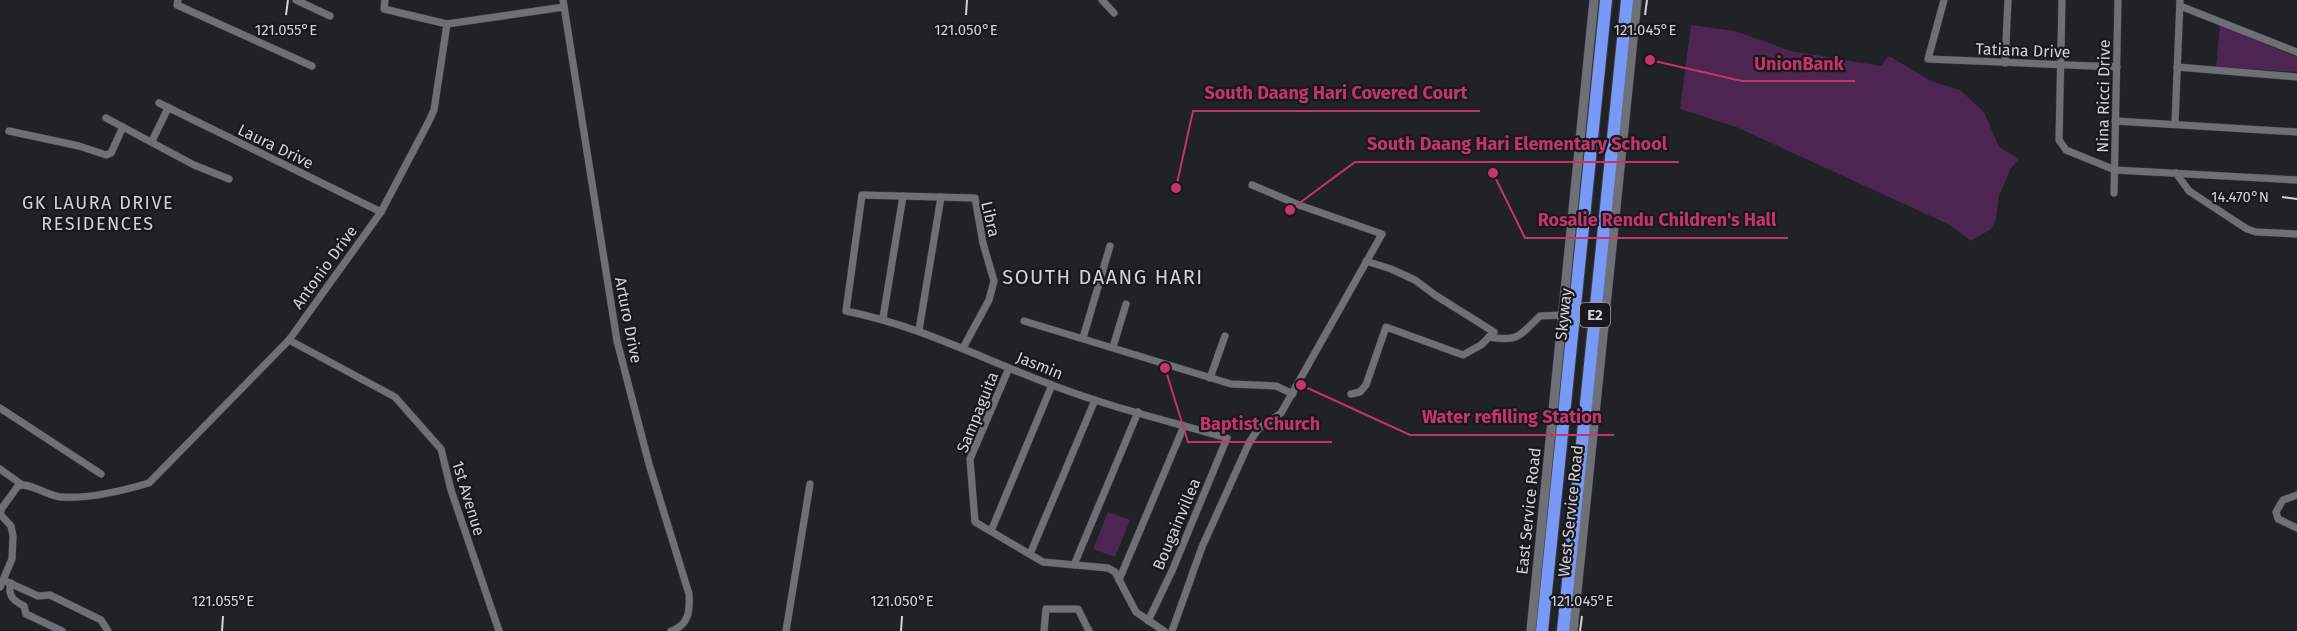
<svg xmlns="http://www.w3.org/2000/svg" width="2297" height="631" viewBox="0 0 2297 631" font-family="'Fira Sans',sans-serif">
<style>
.green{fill:#4c2551}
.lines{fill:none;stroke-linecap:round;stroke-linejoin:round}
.minor-casing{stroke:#3b3b40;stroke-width:8}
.secondary-casing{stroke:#3b3b40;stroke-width:10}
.motorway-casing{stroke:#3b3b40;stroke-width:14}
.minor{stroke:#6f6f77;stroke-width:7}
.secondary{stroke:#6f6f77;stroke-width:9}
.motorway{stroke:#789af6;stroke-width:12}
.ticks{fill:none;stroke:#d1d1d6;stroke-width:2}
.labels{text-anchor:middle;stroke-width:4.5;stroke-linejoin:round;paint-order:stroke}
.shield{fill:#18181e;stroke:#9a9a9f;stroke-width:1.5}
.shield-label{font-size:15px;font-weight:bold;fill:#d1d1d6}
.street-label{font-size:16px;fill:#d1d1d6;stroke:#18181e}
.neighbourhood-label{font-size:18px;letter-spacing:1.5px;fill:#d2d2dc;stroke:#18181e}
.quarter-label{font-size:20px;letter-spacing:1.5px;fill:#d2d2dc;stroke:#18181e}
.ticks-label{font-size:15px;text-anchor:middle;fill:#d1d1d6;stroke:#18181e;stroke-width:4.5;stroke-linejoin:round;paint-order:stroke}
.leader{fill:none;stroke:#c4346d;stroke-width:2}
.callout-dot{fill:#c4346d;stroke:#18181e;stroke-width:2}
.callout-label{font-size:18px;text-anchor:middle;font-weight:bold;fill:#c4346d;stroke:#18181e;stroke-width:4.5;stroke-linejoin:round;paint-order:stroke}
</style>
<rect width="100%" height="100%" fill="#212128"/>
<g class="green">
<path d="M1691 25 1735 31 1791 51 1881 66 1889 56 1931 81 1960 90 1984 112 1999 147 2019 159 2011 168 1999 196 1996 219 1991 229 1971 241 1950 225 1828 169 1736 127 1680 109Z"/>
<path d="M2220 25 2297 57V72L2216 67Z"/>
<path d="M1108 512 1130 520 1115 557 1093 549Z"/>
</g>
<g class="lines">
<g class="minor-casing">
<g id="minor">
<path d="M178 0 177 5 312 66"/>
<path d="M296 0 330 16"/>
<path d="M385 0 384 9 447 24 564 7"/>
<path d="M563 0 617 341 649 464 689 594C690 611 689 625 671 631"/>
<path d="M1102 0 1114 13"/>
<path d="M1944 0 1928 59 2117 67"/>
<path d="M2062 0 2059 140 2066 150 2115 170 2297 180"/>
<path d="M2180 6 2297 52"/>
<path d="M2005 63 2008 0"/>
<path d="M2177 67 2297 77"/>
<path d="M159 103 381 212"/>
<path d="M106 118 194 165 229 179"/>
<path d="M2115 121 2297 132"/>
<path d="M2175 123 2180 0"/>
<path d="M9 131 79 146 106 155 111 153 123 127"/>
<path d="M152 141 168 108"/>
<path d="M2176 173 2189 191 2247 229 2256 232 2297 234"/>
<path d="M2114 193 2118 0"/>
<path d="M883 318 903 196"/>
<path d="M1024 321 1231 384 1276 386 1293 394"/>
<path d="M919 330 941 197"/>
<path d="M1489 337C1519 342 1519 336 1540 316L1563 315"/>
<path d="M1083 338 1110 246"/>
<path d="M289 340 395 397 441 449 451 490 499 631"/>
<path d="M1113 347 1126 304"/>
<path d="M963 348 989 300 994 281 983 243 975 198 862 195 846 311C921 326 982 359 1052 385 1109 407 1169 421 1227 438L1172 571 1148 621"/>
<path d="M1009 368 970 459 975 522 1043 562 1108 568 1115 572 1136 612 1164 631"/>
<path d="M1210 378 1225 336"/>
<path d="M1351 394 1360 392 1366 385 1386 327 1463 355 1481 345 1494 332 1435 295 1415 280 1391 269 1366 261"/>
<path d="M0 408 101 474"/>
<path d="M0 469 21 484"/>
<path d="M2297 495 2283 500 2276 512 2278 519 2297 528"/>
<path d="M991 531 1052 385"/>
<path d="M1030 554 1095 400"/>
<path d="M1074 565 1138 412"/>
<path d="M3 580 38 596 50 595 101 620 108 631"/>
<path d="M1119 580 1184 426"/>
<path d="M11 583C7 596 14 601 24 606L26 614 62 631"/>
<path d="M0 587 12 559 13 536 11 526 0 514 2 508 18 486C28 481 49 497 62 497 90 499 122 491 149 483L289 340 381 212 429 121 434 110 447 24"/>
<path d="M786 631 810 484"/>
<path d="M1044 631 1046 609H1078L1089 631"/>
<path d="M1172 631 1202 547 1249 443 1258 429 1281 413 1382 234 1299 205 1252 185"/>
</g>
</g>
<g class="secondary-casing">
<g id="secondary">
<path d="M1531 631 1594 0"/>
<path d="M1573 631 1637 0"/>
</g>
</g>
<g class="motorway-casing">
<g id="motorway">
<path d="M1542 631 1606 0"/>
<path d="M1563 631 1627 0"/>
</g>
</g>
<use href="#minor" class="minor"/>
<use href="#secondary" class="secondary"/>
<use href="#motorway" class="motorway"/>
</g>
<path class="ticks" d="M286 15 288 0M966 15 967 0M1645 15 1647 0M2282 197 2297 199M222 631 223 616M901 631 902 616M1580 631 1582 616"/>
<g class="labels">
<rect class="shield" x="1580" y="303" width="30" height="24" rx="4.5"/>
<g class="shield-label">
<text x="1595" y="320">E2</text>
</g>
<g class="street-label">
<text transform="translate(2023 50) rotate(2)" y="6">Tatiana Drive</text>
<text transform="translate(2103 96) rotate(-89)" y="6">Nina Ricci Drive</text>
<text transform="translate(276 146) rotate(26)" y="6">Laura Drive</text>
<text transform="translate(991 219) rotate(77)" y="6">Libra</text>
<text transform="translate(324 267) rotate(-54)" y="6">Antonio Drive</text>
<text transform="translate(1563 314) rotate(-84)" y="6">Skyway</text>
<text transform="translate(629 320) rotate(79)" y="6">Arturo Drive</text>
<text transform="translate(1040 365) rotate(22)" y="6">Jasmin</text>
<text transform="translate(977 412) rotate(-68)" y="6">Sampaguita</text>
<text transform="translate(469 498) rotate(73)" y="6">1st Avenue</text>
<text transform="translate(1528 511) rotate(-84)" y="6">East Service Road</text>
<text transform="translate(1570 511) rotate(-84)" y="6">West Service Road</text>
<text transform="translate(1176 524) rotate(-67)" y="6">Bougainvillea</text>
</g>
<g class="neighbourhood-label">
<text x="98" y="209">GK LAURA DRIVE<tspan x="98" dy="21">RESIDENCES</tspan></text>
</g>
<g class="quarter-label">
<text x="1103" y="284">SOUTH DAANG HARI</text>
</g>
</g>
<g class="ticks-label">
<text x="286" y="35">121.055°E</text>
<text x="966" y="35">121.050°E</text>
<text x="1645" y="35">121.045°E</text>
<text x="2240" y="202">14.470°N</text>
<text x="223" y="606">121.055°E</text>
<text x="902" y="606">121.050°E</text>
<text x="1582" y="606">121.045°E</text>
</g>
<path class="leader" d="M1650 60L1742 81H1855M1176 188L1193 111H1480M1290 210L1355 162H1679M1493 173L1525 238H1788M1301 385L1410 435H1614M1165 368L1188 442H1332"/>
<g class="callout-dot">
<circle cx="1650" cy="60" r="6"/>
<circle cx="1176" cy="188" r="6"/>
<circle cx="1290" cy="210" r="6"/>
<circle cx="1493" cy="173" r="6"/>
<circle cx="1301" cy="385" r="6"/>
<circle cx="1165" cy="368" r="6"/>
</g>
<g class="callout-label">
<text x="1799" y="70">UnionBank</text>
<text x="1336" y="99">South Daang Hari Covered Court</text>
<text x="1517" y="150">South Daang Hari Elementary School</text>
<text x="1657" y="226">Rosalie Rendu Children's Hall</text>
<text x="1512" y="423">Water refilling Station</text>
<text x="1260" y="430">Baptist Church</text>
</g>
</svg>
